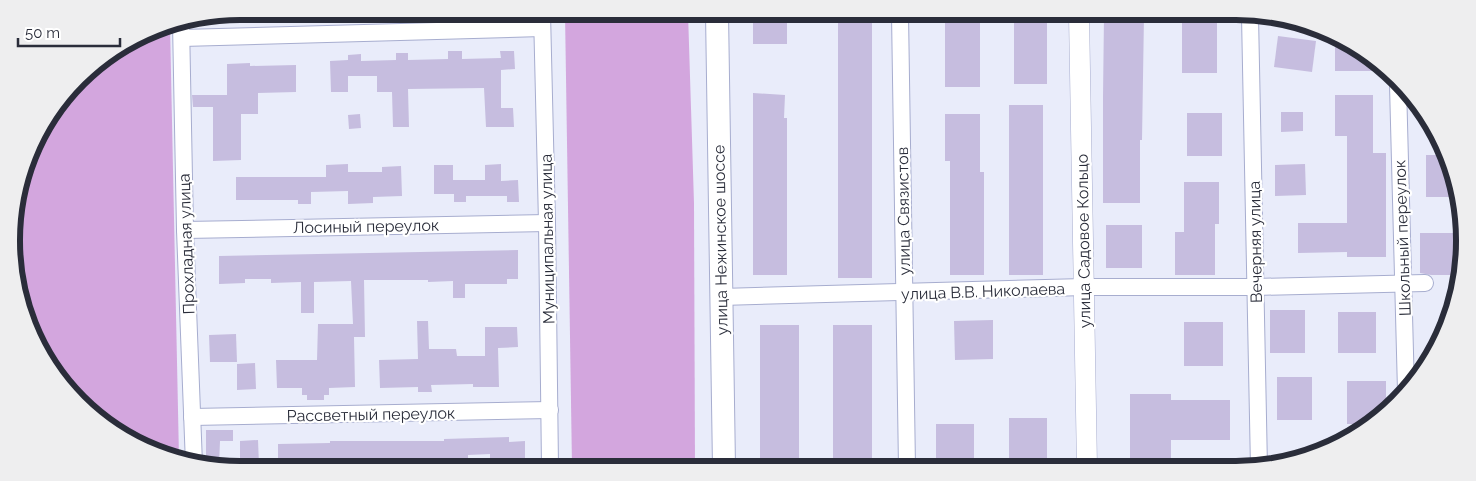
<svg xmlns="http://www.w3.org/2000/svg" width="1476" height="481" viewBox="0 0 1476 481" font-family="Raleway,sans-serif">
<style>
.forest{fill:#d3a6de}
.building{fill:#c6bddf}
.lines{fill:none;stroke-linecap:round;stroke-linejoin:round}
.minor-casing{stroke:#a7adcf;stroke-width:18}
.tertiary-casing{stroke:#a7adcf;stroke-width:21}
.secondary-casing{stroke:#a7adcf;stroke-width:24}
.minor{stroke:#fff;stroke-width:16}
.tertiary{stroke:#fff;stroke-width:20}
.secondary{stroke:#fff;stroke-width:22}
.labels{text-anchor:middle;stroke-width:4.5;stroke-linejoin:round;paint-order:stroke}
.street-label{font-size:16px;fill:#2a2d3a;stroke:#fff}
.rim{fill:none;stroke:#2a2d3a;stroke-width:6}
</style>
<rect width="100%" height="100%" fill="#e9ecfa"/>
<g class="forest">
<path d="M565 13H688L694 203 695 466H572Z"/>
<path d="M170 25 179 458 113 431 50 368 19 300 13 211 35 139 89 68 153 29Z"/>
</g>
<g class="building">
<path d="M753 13 787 14V44H753Z"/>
<rect x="838" y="14" width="34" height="264"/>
<rect x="945" y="14" width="35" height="73"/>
<rect x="1014" y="15" width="33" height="69"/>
<path d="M1104 15H1144L1142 140H1140V203H1103V97Z"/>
<rect x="1182" y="15" width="35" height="58"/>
<path d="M1278 36 1316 41 1312 72 1274 67Z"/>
<path d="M1335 38 1363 50 1374 61V71H1335Z"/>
<path d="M448 51H462V59L501 58 500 51H514L515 69 501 70V108H513L514 127H486L484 88 408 89 409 127H393L392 92H377V76H348V92H331L330 61 348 60V55L361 54V61L396 60V53H408V60L448 59Z"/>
<path d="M250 63V66L296 65V92L258 93V114H241V160L213 161V107H193L192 95H227V64Z"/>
<path d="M753 93 785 95 784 118H787V275H753Z"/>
<path d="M1335 95H1373V153H1386V257H1347V252L1298 253V223H1347V136H1335Z"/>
<rect x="1009" y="105" width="34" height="170"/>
<path d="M1281 112H1303V131L1281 132Z"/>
<rect x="1187" y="113" width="35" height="43"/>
<path d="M360 114 361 128 349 129 348 115Z"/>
<path d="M945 114H980V172H984V275H950V161H945Z"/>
<path d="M1426 155H1443L1460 197H1426Z"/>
<path d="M348 164V172H382V167L401 166 402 196 373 197V203L348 204V191L311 192V204H298V200H236V177H326V165Z"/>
<path d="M501 164V181L518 180 519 202H507V196H466V202H454V194H434V165H453V180H485V165Z"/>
<path d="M1305 164 1306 195 1275 196V165Z"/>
<path d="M1184 182H1219V224H1215V275H1175V232H1184Z"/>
<rect x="1106" y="225" width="36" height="43"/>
<path d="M1420 233H1458V275H1431L1420 273Z"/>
<path d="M518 250V279H507V284H465V298H453V281L428 282V280H364L365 337H354L355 387 329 388V395H324V400H307V395H302V388H277L276 360H317L318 324H353L351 281 314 282V313H301V282L271 283V279H245V283L219 284V256Z"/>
<rect x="1270" y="310" width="35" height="43"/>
<rect x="1338" y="312" width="38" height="41"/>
<path d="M993 320V359L955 360 954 321Z"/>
<path d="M417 321H428L429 349H456L457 356H485V327H517L518 347 498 348 499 387H473V384L431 385 432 392H418V387L380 388 379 360 418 359Z"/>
<rect x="1184" y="322" width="39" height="44"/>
<rect x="760" y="325" width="39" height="142"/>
<rect x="833" y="325" width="39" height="142"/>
<path d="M236 334 237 362H210L209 335Z"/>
<path d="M255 363 256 389 237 390V364Z"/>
<rect x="1277" y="377" width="35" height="43"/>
<path d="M1347 381H1386V411L1368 424H1347Z"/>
<path d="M1130 394H1171V400H1230V440H1171V468L1130 467Z"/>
<rect x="1009" y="418" width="38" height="42"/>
<rect x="936" y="424" width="38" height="42"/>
<path d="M206 430H233V441H220L219 465H206Z"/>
<path d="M509 437V442L525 441V466H490V454L468 455V466L278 465V444L330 443V441H444V439Z"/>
<path d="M258 440 259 465H240V441Z"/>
</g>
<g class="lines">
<g class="minor-casing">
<g id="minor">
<path d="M542 13 547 223 550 466"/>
<path d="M900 14 907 467"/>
<path d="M1250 16 1259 468"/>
<path d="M181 23 185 230 194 464"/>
<path d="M182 38 542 28"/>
<path d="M1398 85 1406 391"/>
<path d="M185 230 547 223"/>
<path d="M721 297 1084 287H1256L1425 283"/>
<path d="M192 417 550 410"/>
</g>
</g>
<g class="tertiary-casing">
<path id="tertiary" d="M1079 15 1087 467"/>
</g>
<g class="secondary-casing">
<path id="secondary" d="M717 13 724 467"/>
</g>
<use href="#minor" class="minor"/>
<use href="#tertiary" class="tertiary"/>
<use href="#secondary" class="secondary"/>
</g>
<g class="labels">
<g class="street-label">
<text transform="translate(903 211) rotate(-91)" y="6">улица Связистов</text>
<text transform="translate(366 226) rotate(-1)" y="6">Лосиный переулок</text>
<text transform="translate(1402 238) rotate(-92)" y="6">Школьный переулок</text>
<text transform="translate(547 239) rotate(-91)" y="6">Муниципальная улица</text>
<text transform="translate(720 240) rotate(-91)" y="6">улица Нежинское шоссе</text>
<text transform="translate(1083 241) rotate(-91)" y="6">улица Садовое Кольцо</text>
<text transform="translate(1255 242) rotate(-91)" y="6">Вечерняя улица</text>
<text transform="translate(186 244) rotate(-92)" y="6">Прохладная улица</text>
<text transform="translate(983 291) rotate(-2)" y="6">улица В.В. Николаева</text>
<text transform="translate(371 414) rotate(-1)" y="6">Рассветный переулок</text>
</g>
</g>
<path d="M0 0H1476V481H0ZM240 20H1236A220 220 0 0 1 1456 240V241A220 220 0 0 1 1236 461H240A220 220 0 0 1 20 241V240A220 220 0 0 1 240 20Z" fill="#eeeeef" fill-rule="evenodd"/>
<path class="rim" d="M240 20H1236A220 220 0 0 1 1456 240V241A220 220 0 0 1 1236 461H240A220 220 0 0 1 20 241V240A220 220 0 0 1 240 20Z"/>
<path d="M18 38v8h102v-8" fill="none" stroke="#2a2d3a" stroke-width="2.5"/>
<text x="25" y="38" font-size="15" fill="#2a2d3a" stroke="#ffffff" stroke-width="4" paint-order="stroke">50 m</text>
</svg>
